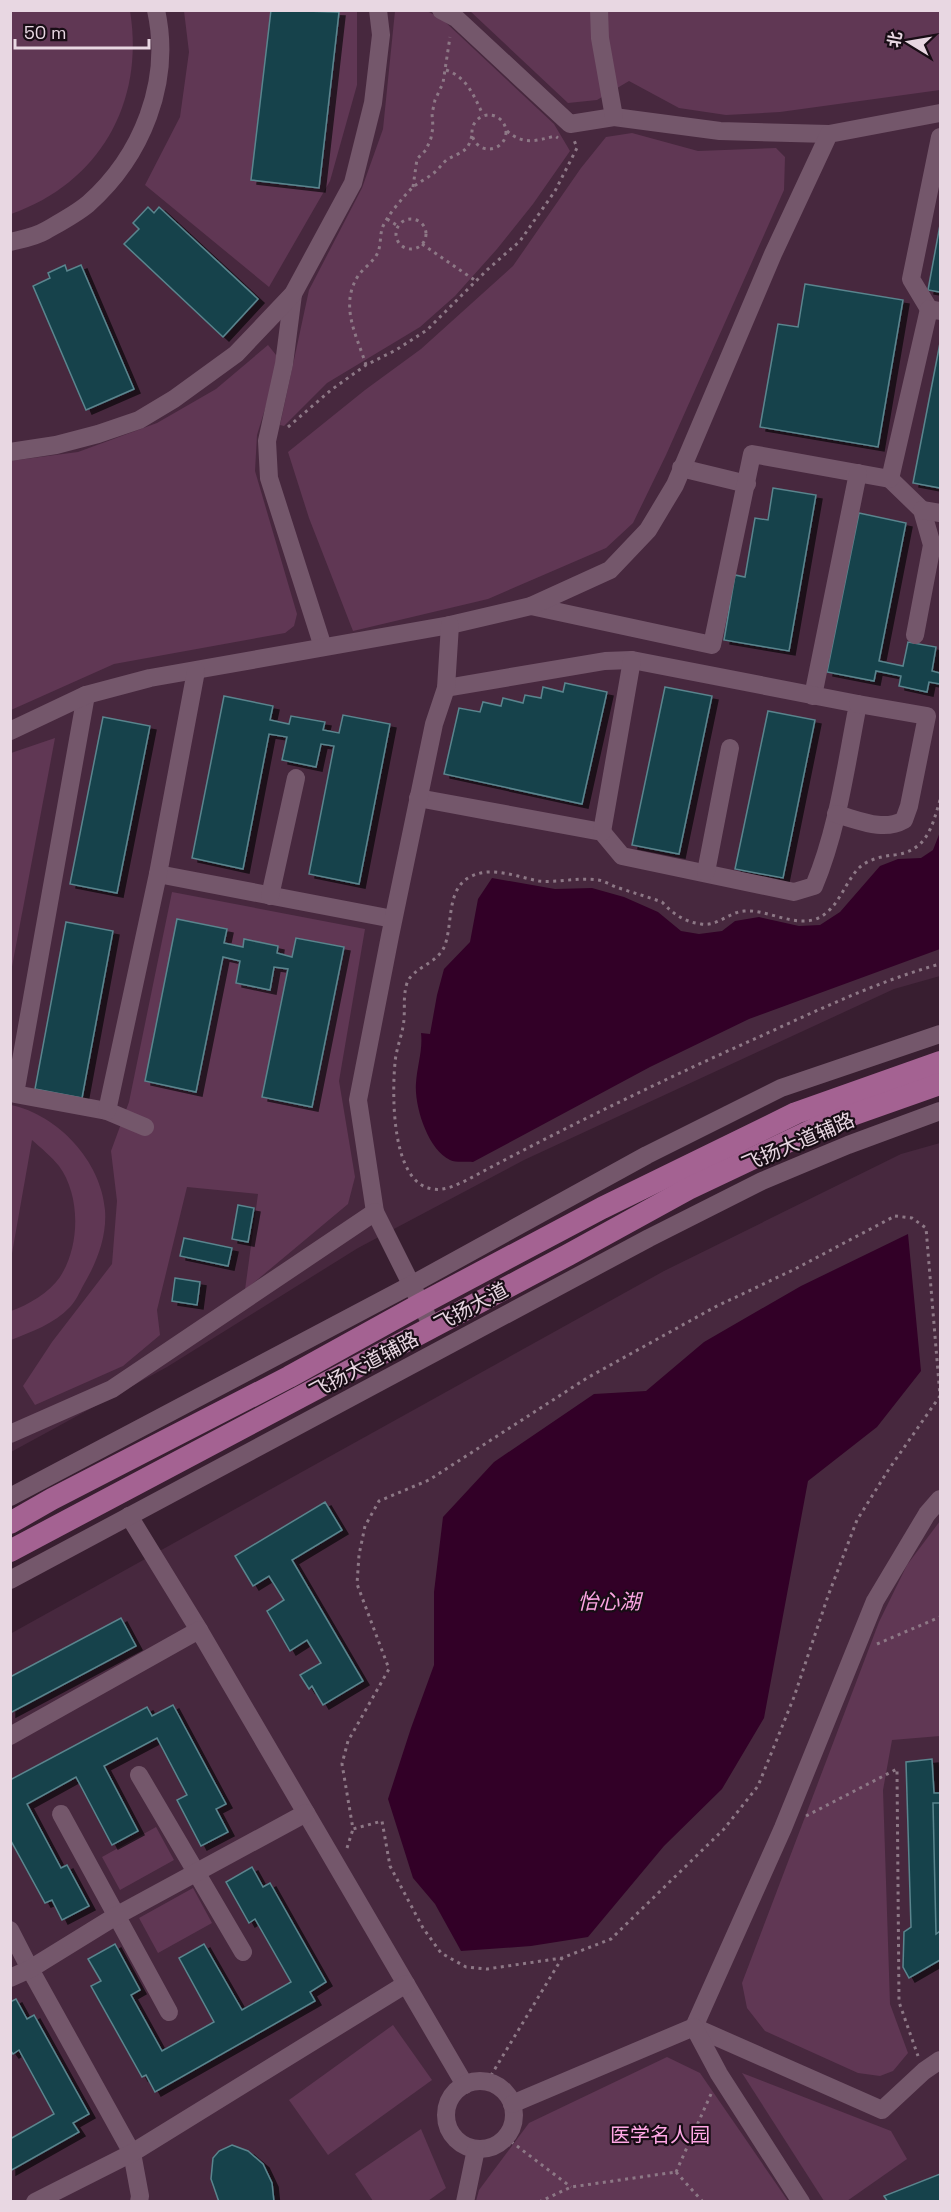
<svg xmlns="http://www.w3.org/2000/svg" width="951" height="2212" viewBox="0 0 951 2212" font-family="'Space Grotesk','Noto Sans SC',sans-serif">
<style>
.built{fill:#47283e}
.green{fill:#603754}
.water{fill:#320027}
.building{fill:#17434c;stroke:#5a858e;stroke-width:1.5;filter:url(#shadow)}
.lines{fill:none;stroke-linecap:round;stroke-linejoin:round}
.path{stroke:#8d7886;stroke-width:3;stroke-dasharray:3 4.5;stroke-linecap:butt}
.minor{stroke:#74576b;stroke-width:18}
.major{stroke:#a46292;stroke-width:22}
.labels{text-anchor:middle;stroke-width:4.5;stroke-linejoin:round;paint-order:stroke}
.street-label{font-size:20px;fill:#e8d7e2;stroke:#180d15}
.park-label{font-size:20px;fill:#ffa8e5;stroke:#180d15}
.water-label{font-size:21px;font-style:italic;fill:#fca5e2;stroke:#180d15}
</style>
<defs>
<filter id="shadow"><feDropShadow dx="6" dy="4" stdDeviation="0" flood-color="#0009"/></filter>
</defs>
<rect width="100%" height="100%" fill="#381e30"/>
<g class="built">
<path d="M11 11H940V976L894 989 524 1160 358 1248 167 1367 11 1452Z"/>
<path d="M940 1143V2201H11L10 1634 664 1271 901 1154Z"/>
</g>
<g class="green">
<path d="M11 10 130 11C145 103 99 183 11 214Z"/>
<path d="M184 11H357V85L330 181 269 287 145 185 180 117 189 52Z"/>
<path d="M395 11H427L442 19 554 124 570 151 533 204 497 249 455 296 420 327 327 383 284 426 280 425 309 290 362 188 383 129Z"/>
<path d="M470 11H940V90L780 112 726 115 679 108 629 81 597 100 568 103Z"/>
<path d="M632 133 698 151 776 148 785 157 784 190 666 455 633 523 606 548 488 599 353 631 309 518 288 452 365 390 421 349 513 266 581 168 606 137Z"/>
<path d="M268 345 280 360 257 435 255 471 297 614 294 626 285 633 114 664 11 710 10 461 78 452 157 423 216 389Z"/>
<path d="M55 738 11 972V753Z"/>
<path d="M172 892 365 929 339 1081 355 1177 348 1204 245 1290 258 1194 187 1187 157 1310 160 1335 123 1366 35 1405 23 1386 52 1342 112 1264 117 1201 111 1151 129 1102Z"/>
<path d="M11 1105C58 1115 101 1161 105 1210 107 1236 97 1262 84 1284 80 1291 76 1301 70 1307 54 1324 31 1332 11 1340V1311C28 1305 49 1293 60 1277 80 1246 81 1196 59 1166 52 1157 41 1148 32 1140L11 1259Z"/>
<path d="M940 1521V1736L892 1740 883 1790 890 2004 908 2053 893 2071 880 2076 858 2073 765 2031 747 2008 742 1983 879 1622 907 1565Z"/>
<path d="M156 1827 174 1860 120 1890 102 1857Z"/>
<path d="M193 1888 212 1923 158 1953 139 1918Z"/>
<path d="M393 2025 432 2080 328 2155 289 2100Z"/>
<path d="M667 2057 700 2073 788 2201H476L479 2190 529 2123Z"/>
<path d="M742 2073 891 2131 907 2159 847 2201H824Z"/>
<path d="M421 2129 446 2188 428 2201H373L355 2174Z"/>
</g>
<g class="water">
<path d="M940 832V949L749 1019 650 1067 473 1162C467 1161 456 1163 450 1160 428 1150 414 1106 416 1083 417 1066 423 1050 421 1033L430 1034 437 995 444 969 470 942 478 899 492 878 555 889 592 888 624 897 658 912 681 931 699 934 722 931 735 921 759 917 799 926 820 925 840 912 880 866 898 859 921 858 933 850Z"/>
<path d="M908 1234 921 1371 877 1427 808 1481 764 1718 722 1789 664 1846 588 1937 531 1946 461 1951 435 1904 413 1878 388 1799 411 1728 434 1665V1592L443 1517 494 1462 594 1394 646 1391 704 1342 801 1286Z"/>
</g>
<g class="building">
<path d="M271 10 339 12 319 188 251 180Z"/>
<path d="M148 207 154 213 159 207 258 299 223 337 124 244 139 229 133 223Z"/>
<path d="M940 225V292L928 290Z"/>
<path d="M65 265 67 271 81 265 134 389 86 410 33 286 50 278 48 273Z"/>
<path d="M805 284 903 300 878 447 760 427 778 324 798 327Z"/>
<path d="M940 343V488L913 483Z"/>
<path d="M773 488 816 495 789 651 724 640 735 575 745 577 755 518 768 520Z"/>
<path d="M859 513 906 523 879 661 903 666 908 642 936 647 932 671 940 673V684L929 682 927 692 899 686 901 676 876 671 874 681 827 672Z"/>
<path d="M565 683 607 692 582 804 444 774 459 708 480 712 483 702 501 706 503 698 523 703 525 695 541 698 543 687 563 692Z"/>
<path d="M665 687 712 696 679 854 632 845Z"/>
<path d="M224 696 273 706 270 720 289 724 291 716 325 722 323 730 339 733 343 715 390 724 359 884 309 874 334 746 321 744 316 767 282 760 287 737 269 734 243 869 192 858Z"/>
<path d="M768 711 815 720 783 878 735 869Z"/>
<path d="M103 717 150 726 117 893 70 884Z"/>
<path d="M177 919 227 929 224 943 243 947 244 939 278 946 277 953 292 957 296 938 344 947 312 1107 262 1097 288 969 274 967 270 990 236 983 240 961 223 957 196 1092 145 1081Z"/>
<path d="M66 922 113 931 82 1098 35 1089Z"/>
<path d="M238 1205 254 1208 248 1242 232 1239Z"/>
<path d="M184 1238 232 1248 228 1266 180 1256Z"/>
<path d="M175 1278 200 1282 197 1305 172 1301Z"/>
<path d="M325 1502 342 1530 292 1560 363 1681 323 1705 312 1686 309 1689 300 1675 321 1663 307 1640 290 1651 267 1611 284 1600 269 1576 253 1586 235 1556Z"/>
<path d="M121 1618 136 1646 10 1713V1677Z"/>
<path d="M173 1705 226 1804 216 1809 228 1832 201 1846 177 1800 187 1795 157 1738 104 1766 138 1831 112 1845 76 1777 27 1804 61 1868 67 1865 89 1906 62 1920 52 1900 45 1903 10 1839V1780L147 1707 152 1716Z"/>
<path d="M932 1759 934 1793H940V1960L909 1978 903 1967 904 1932 911 1927 906 1762Z"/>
<path d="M933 1803H940V1931L936 1934Z"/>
<path d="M252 1867 263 1887 270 1883 326 1982 310 1992 315 2001 155 2092 146 2075 142 2077 91 1986 101 1981 88 1959 115 1944 140 1990 131 1995 162 2051 214 2022 179 1958 204 1944 242 2010 291 1982 255 1919 249 1923 226 1882Z"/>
<path d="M16 1999 27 2019 34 2015 89 2114 73 2123 79 2132 10 2171V2139L54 2114 19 2050 13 2054 10 2050V2002Z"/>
<path d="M232 2145 248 2151 263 2164 272 2183 274 2202H219L211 2179 213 2158 219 2151Z"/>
<path d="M940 2174V2202H888L884 2196Z"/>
</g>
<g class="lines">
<g class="path">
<path d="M446 70C467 77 474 96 483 115"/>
<circle cx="489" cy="132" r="17"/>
<path d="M507 131C523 145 536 141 555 136L558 138"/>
<path d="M413 187 417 159 426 150 431 138 433 127 432 114 435 100 443 83 450 37"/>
<circle cx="411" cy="234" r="15"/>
<path d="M387 219 398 226"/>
<path d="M422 244 476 281"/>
<path d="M366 365C357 336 339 306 358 276 364 267 374 262 378 252 381 244 380 236 382 229 385 218 404 196 412 188 419 182 428 178 435 172 440 168 443 162 448 159 463 151 468 152 472 135"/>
<path d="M288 427 331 390 366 365 396 350 427 330 487 270 520 241 555 191 577 148 574 140"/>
<path d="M940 800C932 827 927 851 894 855 883 856 869 859 860 867 844 882 839 910 816 919 793 927 767 909 744 911 729 912 717 927 701 924 685 922 673 914 662 902 648 897 634 893 619 888 612 886 605 881 598 880 578 877 558 883 539 881 517 877 493 866 472 876 446 887 453 923 445 945 438 964 413 967 407 983 403 996 405 1006 404 1019 403 1034 396 1048 395 1063 392 1094 391 1184 433 1189 445 1191 456 1185 467 1180 560 1130 654 1084 750 1041 812 1013 875 982 940 964"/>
<path d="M895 1216 912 1218 926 1228 940 1396 889 1469 857 1520 828 1596 794 1697 758 1786 724 1829 611 1939 562 1958 487 1969 466 1967 441 1953 423 1928 390 1866 382 1821 353 1829 342 1764 348 1741 389 1669 357 1584 359 1555 365 1526 379 1501 429 1480 587 1378 715 1307 795 1269Z"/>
<path d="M877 1644 940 1617"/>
<path d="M806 1816 897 1769 899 2002 918 2056"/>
<path d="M347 1848 353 1829"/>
<path d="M487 2082 562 1958"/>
<path d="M505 2137 571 2187"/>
<path d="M676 2172 711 2094"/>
<path d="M676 2172 703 2202"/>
<path d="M539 2202 571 2187 676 2172"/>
</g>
<g class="minor">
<path d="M441 10 456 18 570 124 614 117 720 131 829 134"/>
<path d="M599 10 600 38 614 117"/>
<path d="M10 242C22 239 35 237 45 231 59 223 76 214 88 204 142 156 172 82 156 10"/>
<path d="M293 294 284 364 267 441 269 478 323 647"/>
<path d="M929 309 911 279 940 137"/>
<path d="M10 452 56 445 98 434 139 420 174 399 236 354 293 294 353 183 373 103 381 35 378 10"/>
<path d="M681 468 747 484"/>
<path d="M890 479 922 510 932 545 915 635"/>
<path d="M922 510 940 513"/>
<path d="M531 606 712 645 752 454 890 479 929 309 940 311"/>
<path d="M86 695 15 1094 107 1111 145 1127"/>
<path d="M813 696 858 473"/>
<path d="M10 731 86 695 150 678 450 625 531 606 610 570 648 530 675 485 773 254 829 134 940 113"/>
<path d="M418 798 602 832 622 856 794 892 814 886C838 829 846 765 858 704L632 660 605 661 446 688"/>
<path d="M836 814C859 820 883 832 904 820L909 806 927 716 858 704"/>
<path d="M602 832 632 660"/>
<path d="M706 872 730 748"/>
<path d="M158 874 393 919"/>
<path d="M270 896 296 778"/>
<path d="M107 1111 158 874 196 671"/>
<path d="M375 1212 358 1100 390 936 434 724 446 688 450 625"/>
<path d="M10 1434 112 1389 375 1212 433 1328"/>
<path d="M10 1497 411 1285 647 1155 781 1088 940 1034"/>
<path d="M940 1499 927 1514 875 1601 783 1828 694 2027 882 2110 924 2071 940 2060"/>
<path d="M129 1516 199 1630"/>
<path d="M10 1580 649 1238 762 1181 848 1145 940 1111"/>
<path d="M10 1736 199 1630 465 2085"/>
<path d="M139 1775 243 1952"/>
<path d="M61 1814 169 2012"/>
<path d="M10 1930 30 1969 132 2153 140 2196 139 2202"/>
<path d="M10 1978 30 1969 116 1916 306 1813"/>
<circle cx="480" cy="2115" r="34"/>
<path d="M512 2104 694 2027 719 2074 801 2202"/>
<path d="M35 2202 132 2153 406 1984"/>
<path d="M465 2202 476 2149"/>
</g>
<g class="major">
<path d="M10 1523 52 1499 289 1377 421 1304 602 1208 796 1113 940 1062"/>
<path d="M10 1551 568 1255 688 1189 821 1126 940 1084"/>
</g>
</g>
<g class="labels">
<g class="street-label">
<text transform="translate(798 1142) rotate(-23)" y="7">飞扬大道辅路</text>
<text transform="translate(471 1307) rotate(-28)" y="7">飞扬大道</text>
<text transform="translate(364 1365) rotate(-28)" y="7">飞扬大道辅路</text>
</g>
<g class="park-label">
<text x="660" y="2142">医学名人园</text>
</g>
<g class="water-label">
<text x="609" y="1609">怡心湖</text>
</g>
</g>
<rect width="951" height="2212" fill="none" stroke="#e8d7e2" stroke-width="24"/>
<g transform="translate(909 42) rotate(281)" stroke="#180d15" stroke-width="4.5" paint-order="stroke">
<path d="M0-4.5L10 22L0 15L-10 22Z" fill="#e8d7e2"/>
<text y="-9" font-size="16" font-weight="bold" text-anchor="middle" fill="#e8d7e2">北</text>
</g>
<path d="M15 39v9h134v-9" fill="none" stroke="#e8d7e2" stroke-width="3"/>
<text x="24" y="39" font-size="18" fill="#e8d7e2" stroke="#180d15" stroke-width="4.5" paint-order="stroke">50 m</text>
</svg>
